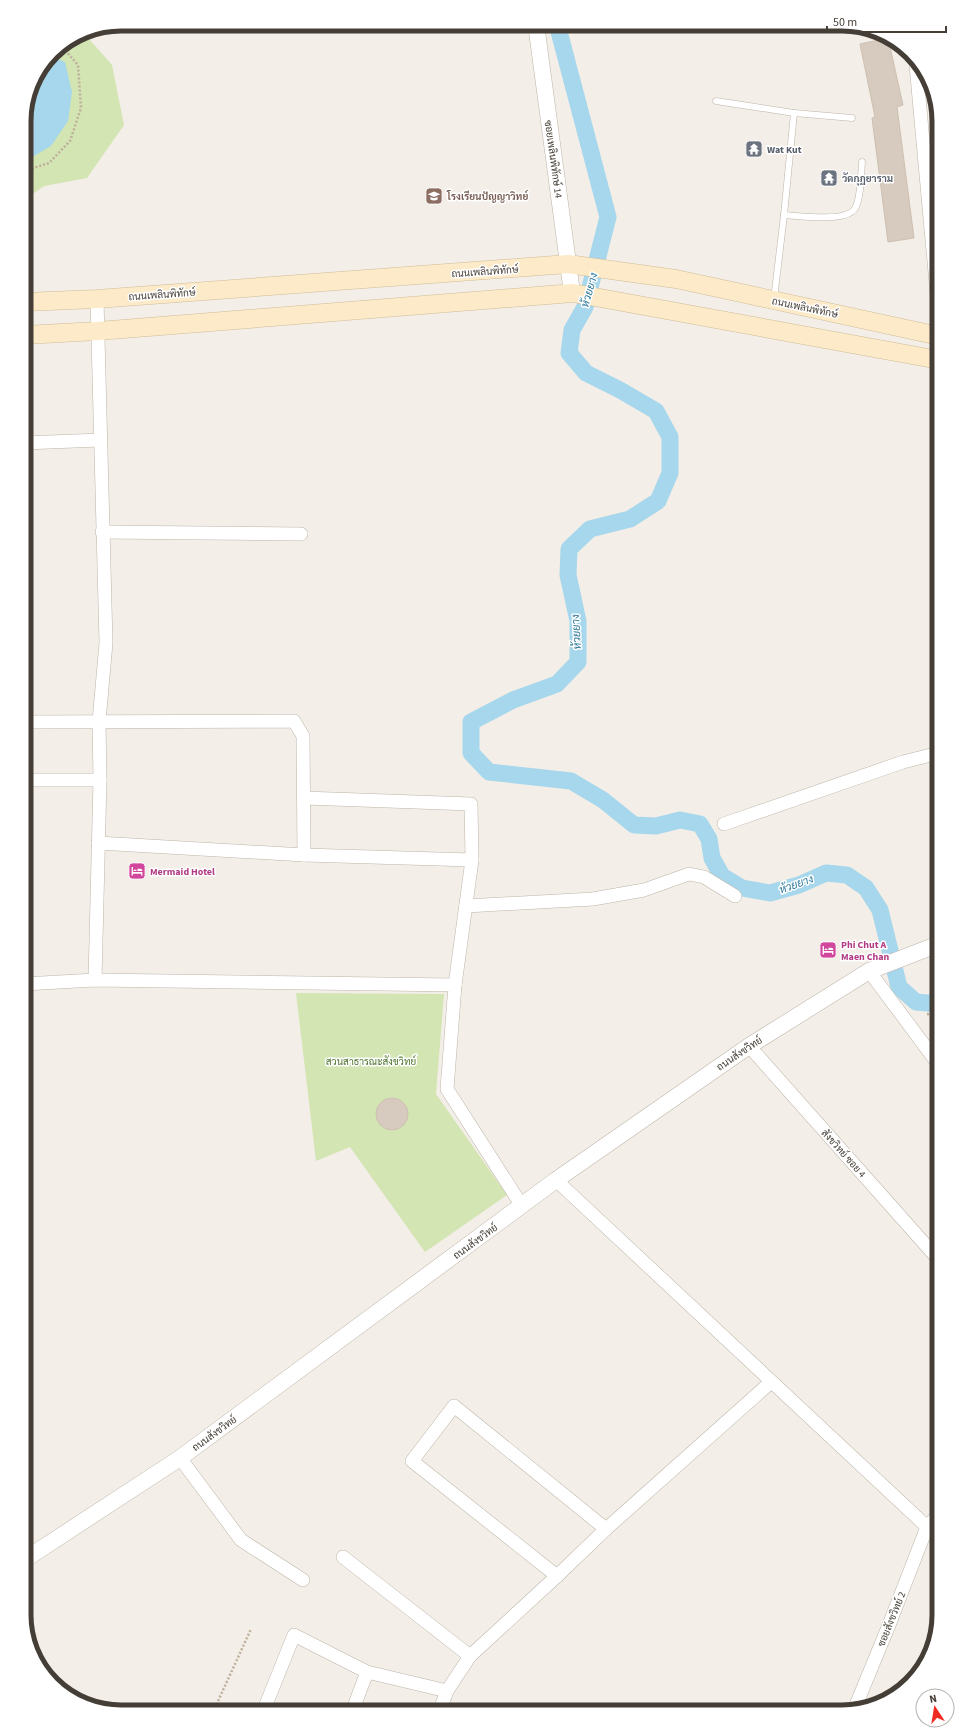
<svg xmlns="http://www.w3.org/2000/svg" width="963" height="1736" viewBox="0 0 963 1736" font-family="'Source Sans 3',Sarabun,sans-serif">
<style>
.green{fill:#d3e5b2}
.water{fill:#a6d7ec}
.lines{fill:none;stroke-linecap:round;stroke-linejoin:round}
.canal{stroke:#a6d7ec;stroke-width:17}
.building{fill:#d7cbc0;stroke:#cec0b1}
.service-casing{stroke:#beb5aa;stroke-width:7}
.minor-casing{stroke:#beb5aa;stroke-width:14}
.tertiary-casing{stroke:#beb5aa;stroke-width:17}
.secondary-casing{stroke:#d0bc99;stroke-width:19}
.path{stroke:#bfaf9c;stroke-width:2.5;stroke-dasharray:2 2;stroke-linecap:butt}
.service{stroke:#fff;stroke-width:6}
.minor{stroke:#fff;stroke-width:13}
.tertiary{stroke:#fff;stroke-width:16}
.secondary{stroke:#fceac8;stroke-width:18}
.labels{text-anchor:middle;stroke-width:3;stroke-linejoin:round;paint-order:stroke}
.worship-label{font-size:10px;font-weight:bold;fill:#5b616d;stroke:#fff;text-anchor:start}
.street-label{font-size:10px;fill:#453e36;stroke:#fff}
.education-label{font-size:10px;font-weight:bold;fill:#785e54;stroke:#fff;text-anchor:start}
.hotel-label{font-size:10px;font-weight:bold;fill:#b23c85;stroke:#fff;text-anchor:start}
.park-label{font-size:10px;fill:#4f742d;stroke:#fff}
.water-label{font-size:11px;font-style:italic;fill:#317a9c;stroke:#fff}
.rim{fill:none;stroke:#453e36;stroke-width:5}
</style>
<rect width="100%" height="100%" fill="#f3eee7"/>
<g class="green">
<path d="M83 32 112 65 124 125 87 178 44 186 24 200V115L31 84 53 52Z"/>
<path d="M296 993 444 994 436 1094 507 1195 425 1252 350 1147 316 1161Z"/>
</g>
<path class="water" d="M50 56 65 62 72 92 68 121 51 146 24 162V115L31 84Z"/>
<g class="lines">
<path class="canal" d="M557 24 608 217 585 307 572 330 569 353 586 373 620 390 656 411 670 437V473L658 501 630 519 590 529 569 549 568 575 578 621V662L557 684 513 700 471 722V753L489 772 571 781 603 800 634 825 656 826 680 820 700 824 709 839 712 858 722 876 742 888 770 893 799 885 826 873 847 875 866 888 880 910 899 987 916 1002 939 1004"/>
</g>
<g class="building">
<path d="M888 38 903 105 897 107 914 238 888 242 872 118 875 117 860 44Z"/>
<circle cx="392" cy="1114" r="16"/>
</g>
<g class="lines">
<g class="service-casing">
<g id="service">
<path d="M716 101 794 113 852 118"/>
<path d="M784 215C800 216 843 222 854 210 861 202 861 173 862 162"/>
<path d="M774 299 784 215 794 113"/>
</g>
</g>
<g class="minor-casing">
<g id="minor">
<path d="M916 65 939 316"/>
<path d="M24 443 100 440"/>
<path d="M102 532 301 534"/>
<path d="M24 722 294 721 303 736 304 855"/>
<path d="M24 780H100"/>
<path d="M304 798 471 804 472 860 455 985"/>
<path d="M724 824 903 762 939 753"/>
<path d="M98 843 304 855 472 860"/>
<path d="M466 906 593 899 644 890 689 874 704 877 735 896"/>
<path d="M869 971 939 1065"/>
<path d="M95 980 100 780 99 721 106 643 97 299"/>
<path d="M24 984 95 980 455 985 447 1089 522 1206"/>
<path d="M749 1046 939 1260"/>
<path d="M556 1180 939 1538"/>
<path d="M180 1458 241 1540 303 1580"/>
<path d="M343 1557 470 1656"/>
<path d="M557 1576 412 1461 454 1406 606 1529"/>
<path d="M854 1710 889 1625 927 1527 939 1514"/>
<path d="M263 1712 294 1635 367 1672 447 1691"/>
<path d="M352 1712 367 1672"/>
<path d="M439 1712 447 1691 470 1656 557 1576 606 1529 771 1382"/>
</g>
</g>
<g class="tertiary-casing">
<g id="tertiary">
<path d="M536 24 572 293"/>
<path d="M24 1560 180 1458 556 1180 749 1046 869 971 939 944"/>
</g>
</g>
<g class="secondary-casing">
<g id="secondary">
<path d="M24 302 97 299 568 264 676 279 939 336"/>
<path d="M24 335 98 331 573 293 939 360"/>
</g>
</g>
<g class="path">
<path d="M24 171 49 163 70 141 81 108 78 65 65 50 60 48"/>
<path d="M927 1014 939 1015"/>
<path d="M213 1712 251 1629"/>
</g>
<use href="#service" class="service"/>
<use href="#minor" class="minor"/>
<use href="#tertiary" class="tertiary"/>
<use href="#secondary" class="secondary"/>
</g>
<defs>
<g id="temple-square" transform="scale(0.9)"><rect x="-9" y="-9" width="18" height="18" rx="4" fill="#6b7280" stroke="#fff"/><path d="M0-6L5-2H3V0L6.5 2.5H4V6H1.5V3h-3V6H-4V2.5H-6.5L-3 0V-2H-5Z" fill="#fff"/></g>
<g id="school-square" transform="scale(0.9)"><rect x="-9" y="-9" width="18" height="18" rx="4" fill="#8d6e63" stroke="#fff"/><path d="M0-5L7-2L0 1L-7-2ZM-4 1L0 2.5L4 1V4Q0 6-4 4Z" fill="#fff"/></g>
<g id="hotel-square" transform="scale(0.9)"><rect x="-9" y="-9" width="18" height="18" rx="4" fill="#d1479c" stroke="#fff"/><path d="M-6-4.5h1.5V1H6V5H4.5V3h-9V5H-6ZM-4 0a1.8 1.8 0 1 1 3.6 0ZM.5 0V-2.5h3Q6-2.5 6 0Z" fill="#fff"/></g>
</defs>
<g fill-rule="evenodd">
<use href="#temple-square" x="754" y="149"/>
<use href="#temple-square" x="829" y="178"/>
<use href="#school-square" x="434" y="196"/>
<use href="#hotel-square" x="137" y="871"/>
<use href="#hotel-square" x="828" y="950"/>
</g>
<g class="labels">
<g class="worship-label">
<text x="767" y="153">Wat Kut</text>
<text x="842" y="182">วัดกุฏยาราม</text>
</g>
<g class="street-label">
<text transform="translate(554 159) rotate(82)" y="4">ซอยเพลินพิทักษ์ 14</text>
<text transform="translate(485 271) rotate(-4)" y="4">ถนนเพลินพิทักษ์</text>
<text transform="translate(162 294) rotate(-4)" y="4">ถนนเพลินพิทักษ์</text>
<text transform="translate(805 307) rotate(12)" y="4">ถนนเพลินพิทักษ์</text>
<text transform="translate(739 1053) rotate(-34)" y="4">ถนนสังขวิทย์</text>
<text transform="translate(844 1153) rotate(48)" y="4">สังขวิทย์ ซอย 4</text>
<text transform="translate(475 1241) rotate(-36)" y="4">ถนนสังขวิทย์</text>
<text transform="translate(214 1433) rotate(-36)" y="4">ถนนสังขวิทย์</text>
<text transform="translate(891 1619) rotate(-68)" y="4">ซอยสังขวิทย์ 2</text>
</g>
<g class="education-label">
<text x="447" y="200">โรงเรียนปัญญาวิทย์</text>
</g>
<g class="hotel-label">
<text x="150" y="875">Mermaid Hotel</text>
<text x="841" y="948">Phi Chut A<tspan x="841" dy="12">Maen Chan</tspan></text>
</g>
<g class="park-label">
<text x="371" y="1065">สวนสาธารณะสังขวิทย์</text>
</g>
<g class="water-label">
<text transform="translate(589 290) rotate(-74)" y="4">ห้วยยาง</text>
<text transform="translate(576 632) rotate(-93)" y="4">ห้วยยาง</text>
<text transform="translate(796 884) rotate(-20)" y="4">ห้วยยาง</text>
</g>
</g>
<path d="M0 0H963V1736H0ZM121 31H842A90 90 0 0 1 932 121V1615A90 90 0 0 1 842 1705H121A90 90 0 0 1 31 1615V121A90 90 0 0 1 121 31Z" fill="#fff" fill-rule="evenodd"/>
<path class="rim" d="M121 31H842A90 90 0 0 1 932 121V1615A90 90 0 0 1 842 1705H121A90 90 0 0 1 31 1615V121A90 90 0 0 1 121 31Z"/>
<g transform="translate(935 1708) rotate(348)"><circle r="19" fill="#ffffff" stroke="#b5b2af"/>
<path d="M0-3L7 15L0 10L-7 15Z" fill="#ef2b22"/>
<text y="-6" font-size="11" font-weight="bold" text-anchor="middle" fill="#453e36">N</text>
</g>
<path d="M827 26v6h119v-6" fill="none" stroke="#453e36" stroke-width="2"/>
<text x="833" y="26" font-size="12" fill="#453e36" stroke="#ffffff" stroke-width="3" paint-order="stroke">50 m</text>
</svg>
